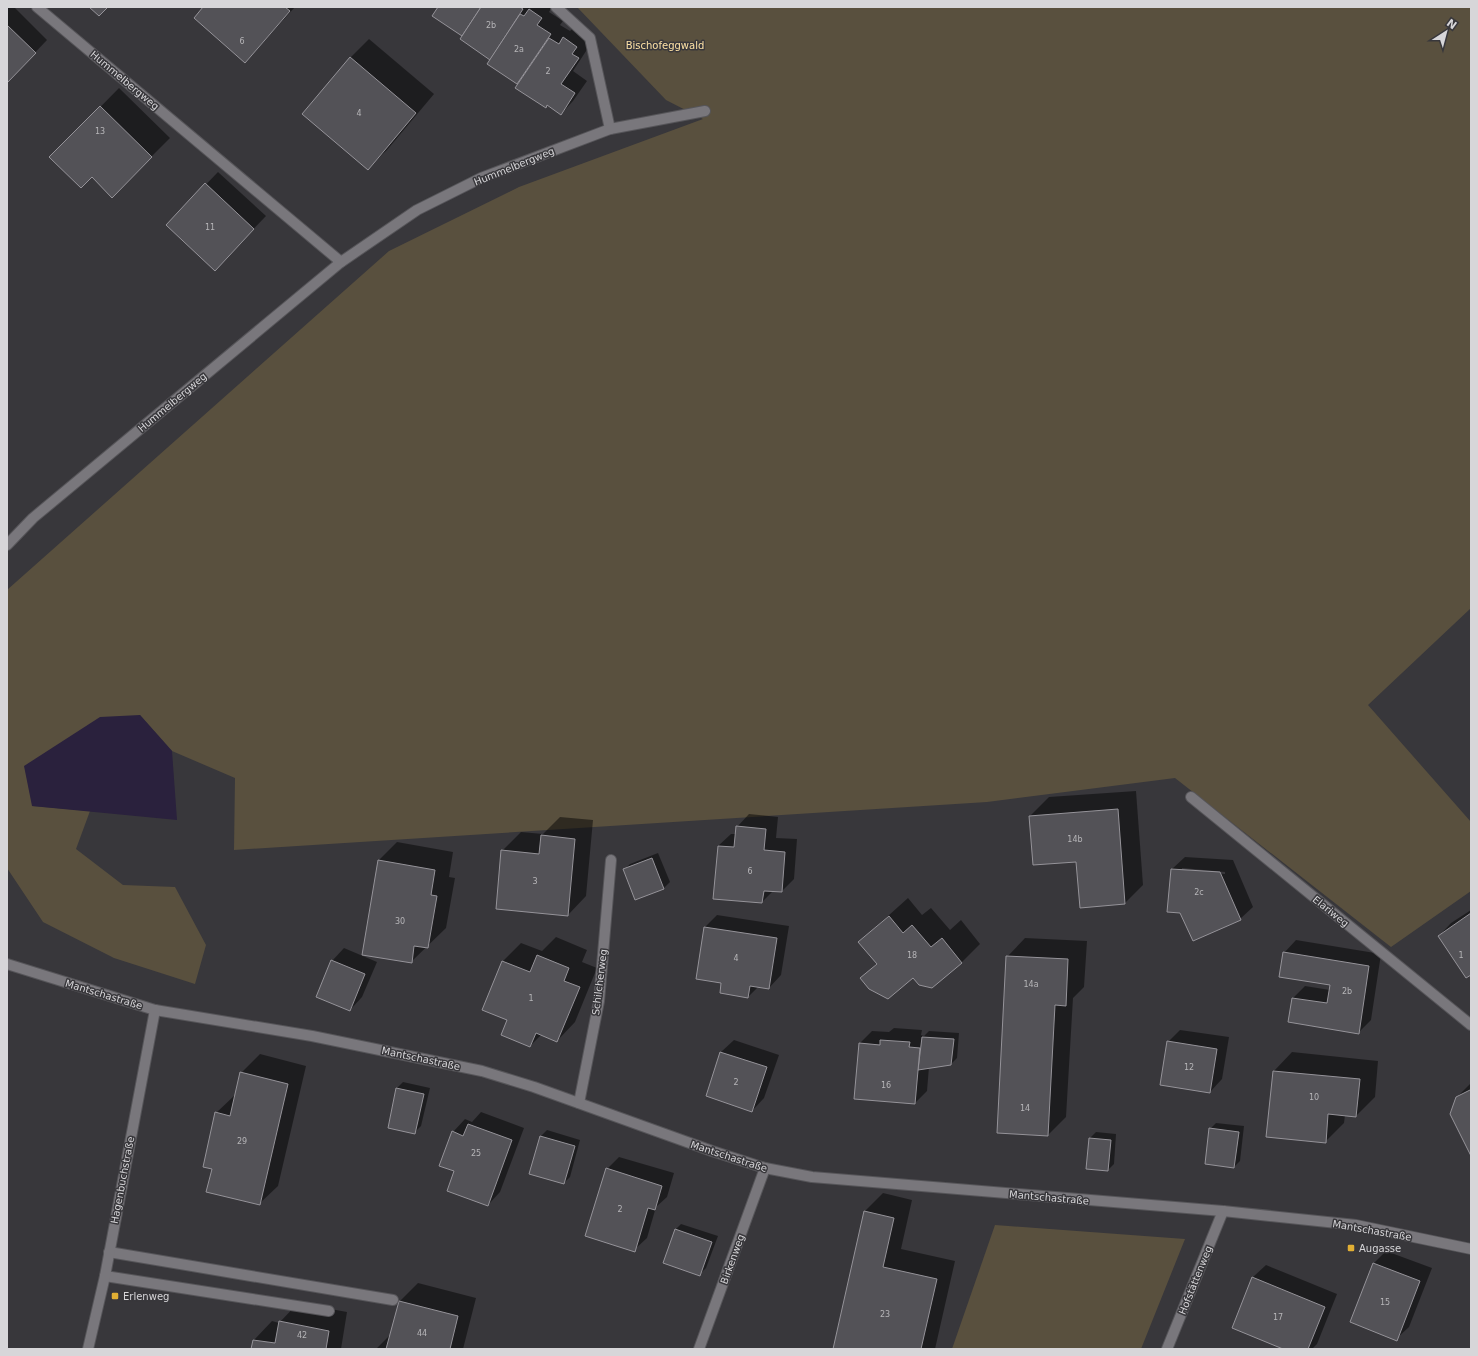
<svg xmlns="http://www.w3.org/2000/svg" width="1478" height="1356" viewBox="0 0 1478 1356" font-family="'DejaVu Sans',sans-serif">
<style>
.green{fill:#59503e}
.water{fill:#2a213d}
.shadow{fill:#0007;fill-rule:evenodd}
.building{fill:#535257;stroke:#959399}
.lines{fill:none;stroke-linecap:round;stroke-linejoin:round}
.lane-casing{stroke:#565559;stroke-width:12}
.street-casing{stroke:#565559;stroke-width:12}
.lane{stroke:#79777c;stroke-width:10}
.street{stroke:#79777c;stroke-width:10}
.poi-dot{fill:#e1af34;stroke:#38373b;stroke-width:1.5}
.labels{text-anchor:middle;stroke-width:3;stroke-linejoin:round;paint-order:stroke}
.number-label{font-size:8px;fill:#b6b5b8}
.park-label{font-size:10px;fill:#fce0a4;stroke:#38373b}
.street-label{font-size:10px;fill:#d7d6d9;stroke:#38373b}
.poi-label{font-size:10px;fill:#d7d6d9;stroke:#38373b;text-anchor:start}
</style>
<rect width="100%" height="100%" fill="#38373b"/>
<g class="green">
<path d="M577 7H1471V608L1368 705 1471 822V891L1391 947 1175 778 987 802 234 850 235 778 172 751 140 715 32 806 90 811 76 849 123 885 175 887 206 945 195 984 114 958 43 922 7 868V590L389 251 519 187 703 119 666 100Z"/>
<path d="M995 1225 1185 1239 1141 1349H952Z"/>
</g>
<path class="water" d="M140 715 172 751 177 820 32 806 24 766 100 717Z"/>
<g class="shadow">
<path d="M7 7H14L47 40 7 82Z"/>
<path d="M205 7H295L245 62Z"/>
<path d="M439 7H552L549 12 563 21 560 25 570 31 576 25 589 34 584 41 590 45 573 71 587 81 573 101 561 114 548 105 545 107 519 84 488 64 491 59 463 36Z"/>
<path d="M369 39 434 94 387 150 368 168 350 58Z"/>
<path d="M119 88 170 138 112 196 92 176 51 157Z"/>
<path d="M218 172 266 216 227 257 167 225Z"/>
<path d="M1136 791 1143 885 1125 903 1030 816 1049 797Z"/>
<path d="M749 814 778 817 776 838 797 839 794 879 782 891 774 890 762 902 718 846 731 834H736L737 827Z"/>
<path d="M560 817 593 820 586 896 568 915 502 851 521 832 543 834Z"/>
<path d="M397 842 453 852 449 877 455 878 446 928 411 962 378 861Z"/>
<path d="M658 853 670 882 664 888 636 899 624 870 630 864Z"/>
<path d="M1185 857 1233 860 1253 907 1240 919 1168 911 1172 869ZM1182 868 1225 872V874L1182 870Z"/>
<path d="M908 898 922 915 931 908 950 930 961 920 980 944 962 962 932 987 913 977 862 978 877 963 859 942Z"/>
<path d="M1471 910V974L1439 936 1451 923Z"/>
<path d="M717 915 789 926 781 975 769 988 759 986 748 997 723 982 697 978 705 927Z"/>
<path d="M556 937 587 950 582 962 597 968 575 1022 557 1041 542 1034 530 1046 509 1019 483 1009 503 961 521 943 542 951Z"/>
<path d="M1025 938 1087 941 1084 987 1073 998 1066 1117 1048 1135 1007 957Z"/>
<path d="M1296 940 1381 954 1371 1020 1358 1033 1293 998 1305 986 1330 990 1331 984 1284 953Z"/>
<path d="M344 948 377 962 362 997 350 1010 332 961Z"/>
<path d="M894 1028 922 1030 921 1035 924 1036 929 1031 959 1033 957 1058 951 1064 929 1067 927 1091 915 1103 860 1043 872 1031 889 1032Z"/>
<path d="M1180 1030 1229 1037 1222 1079 1210 1092 1168 1042Z"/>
<path d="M734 1040 779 1055 764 1098 752 1111 707 1096 721 1052Z"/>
<path d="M1292 1052 1378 1061 1375 1097 1356 1116 1345 1115 1344 1123 1325 1142 1267 1136 1274 1071Z"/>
<path d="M260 1054 306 1066 278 1186 259 1204 213 1168 216 1113 236 1094 241 1073Z"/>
<path d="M403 1082 430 1088 421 1126 415 1132 389 1127 397 1088Z"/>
<path d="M1470 1084H1471V1154L1457 1097Z"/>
<path d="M481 1112 524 1128 500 1192 488 1205 453 1132 465 1119 472 1122Z"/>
<path d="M1216 1123 1244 1126 1240 1161 1234 1167 1210 1129Z"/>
<path d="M547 1130 580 1140 570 1177 564 1183 541 1136Z"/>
<path d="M1096 1132 1116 1134 1114 1164 1108 1170 1090 1138Z"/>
<path d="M619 1157 674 1173 667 1197 656 1207 647 1238 634 1250 607 1169Z"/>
<path d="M883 1193 912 1200 901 1249 955 1261 935 1349H834L865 1211Z"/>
<path d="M681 1224 718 1236 706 1268 700 1274 675 1230Z"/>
<path d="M1386 1251 1432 1268 1409 1327 1396 1339 1351 1322 1374 1263Z"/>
<path d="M1266 1265 1337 1294 1317 1344 1312 1349H1286L1233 1327 1253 1277Z"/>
<path d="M418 1283 476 1298 463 1349H376L391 1334 399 1302Z"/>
<path d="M298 1303 347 1312 341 1349H252L254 1340 272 1321 279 1323Z"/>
</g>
<g class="building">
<path d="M89 7H108L99 16Z"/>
<path d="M203 7H285L290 11 245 63 194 18Z"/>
<path d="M438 7H481L462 36 432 16Z"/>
<path d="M481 7H520L523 9 490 60 460 39Z"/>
<path d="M529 9 542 18 537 25 551 34 517 84 487 64 520 14 524 16Z"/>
<path d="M7 25 36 53 7 83Z"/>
<path d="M563 37 577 47 572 54 579 58 561 84 575 93 561 115 547 105 546 108 515 88 549 38 559 44Z"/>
<path d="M350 57 416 113 368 170 302 114Z"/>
<path d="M100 106 152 157 112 198 92 177 81 188 49 157Z"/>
<path d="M205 183 254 229 215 271 166 225Z"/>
<path d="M1118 809 1125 904 1080 908 1076 862 1033 865 1029 816Z"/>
<path d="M736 826 766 829 764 850 785 852 782 892 764 891 762 903 713 899 718 846 734 847Z"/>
<path d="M541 835 575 839 568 916 496 909 501 850 539 854Z"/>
<path d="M652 858 664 889 635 900 623 869Z"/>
<path d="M378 860 435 870 431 895 437 896 428 948 414 946 412 963 362 955Z"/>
<path d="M1171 869 1220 872 1241 920 1193 941 1180 913 1167 912Z"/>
<path d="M1471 913V975L1466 978 1438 936Z"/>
<path d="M889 916 903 933 912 925 931 947 942 938 962 963 932 988 919 985 913 978 888 999 869 989 860 978 877 964 858 942Z"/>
<path d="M704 927 777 938 769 989 750 986 748 998 720 993 721 983 696 979Z"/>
<path d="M1283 952 1369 966 1359 1034 1288 1022 1292 998 1327 1003 1330 985 1279 977Z"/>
<path d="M537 955 569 968 564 981 580 987 557 1042 536 1033 530 1047 501 1035 507 1020 482 1010 502 961 530 972Z"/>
<path d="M1006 956 1068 959 1066 1006 1055 1005 1048 1136 997 1133Z"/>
<path d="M331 960 365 974 350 1011 316 997Z"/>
<path d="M922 1037 954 1039 951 1065 918 1070Z"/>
<path d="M880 1040 910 1042 909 1047 920 1048 915 1104 854 1099 859 1043 880 1045Z"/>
<path d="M1167 1041 1217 1049 1210 1093 1160 1085Z"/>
<path d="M720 1052 767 1067 752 1112 706 1096Z"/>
<path d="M1273 1071 1360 1079 1356 1117 1328 1114 1326 1143 1266 1137Z"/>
<path d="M240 1072 288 1084 260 1205 206 1192 212 1169 203 1167 215 1112 230 1116Z"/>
<path d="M396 1088 424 1094 415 1134 388 1128Z"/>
<path d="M1470 1090H1471V1156L1450 1114 1456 1097Z"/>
<path d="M468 1124 512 1140 488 1206 447 1191 454 1171 439 1166 452 1131 463 1136Z"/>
<path d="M1209 1128 1239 1132 1234 1168 1205 1164Z"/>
<path d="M540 1136 575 1146 564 1184 529 1174Z"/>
<path d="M1089 1138 1111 1140 1108 1171 1086 1169Z"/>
<path d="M606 1168 662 1186 655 1210 648 1208 635 1252 585 1236Z"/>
<path d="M864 1211 894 1218 883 1267 937 1279 921 1349H833Z"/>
<path d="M675 1229 712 1242 700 1276 663 1263Z"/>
<path d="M1373 1263 1420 1281 1397 1341 1350 1322Z"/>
<path d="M1252 1277 1325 1307 1308 1349H1283L1232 1328Z"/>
<path d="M399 1301 458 1316 450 1349H386Z"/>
<path d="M279 1321 329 1331 326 1349H251L253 1340 275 1343Z"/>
</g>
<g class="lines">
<g class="lane-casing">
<g id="lane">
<path d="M556 7 590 38 610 129"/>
<path d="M109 1252 393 1300"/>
<path d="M105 1276 329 1311"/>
<path d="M1167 1349 1223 1211"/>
</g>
</g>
<g class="street-casing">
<g id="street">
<path d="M37 7 341 262"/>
<path d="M7 545 33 518 341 262 417 210 481 178 610 129 705 111"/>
<path d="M1191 797 1471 1025"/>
<path d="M7 964 155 1010 312 1036 482 1071 534 1087 712 1151 765 1168 812 1177 1223 1211 1356 1225 1471 1249"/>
<path d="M579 1103 599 1001 611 860"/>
<path d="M88 1349 105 1276 155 1010"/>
<path d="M699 1349 765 1168"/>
</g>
</g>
<use href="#lane" class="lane"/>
<use href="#street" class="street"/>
</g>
<g class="poi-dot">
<rect x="1347" y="1244" width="8" height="8" rx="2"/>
<rect x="111" y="1292" width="8" height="8" rx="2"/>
</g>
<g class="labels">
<g class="number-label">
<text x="491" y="28">2b</text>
<text x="242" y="44">6</text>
<text x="519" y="52">2a</text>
<text x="548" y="74">2</text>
<text x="359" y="116">4</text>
<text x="100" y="134">13</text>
<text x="210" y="230">11</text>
<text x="1075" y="842">14b</text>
<text x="750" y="874">6</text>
<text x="535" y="884">3</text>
<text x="1199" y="895">2c</text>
<text x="400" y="924">30</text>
<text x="912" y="958">18</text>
<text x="1461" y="958">1</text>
<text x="736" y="961">4</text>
<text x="1031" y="987">14a</text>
<text x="1347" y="994">2b</text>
<text x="531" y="1001">1</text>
<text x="1189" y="1070">12</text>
<text x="736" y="1085">2</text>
<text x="886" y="1088">16</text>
<text x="1314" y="1100">10</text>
<text x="1025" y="1111">14</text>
<text x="242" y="1144">29</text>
<text x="476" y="1156">25</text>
<text x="620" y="1212">2</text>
<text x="1385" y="1305">15</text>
<text x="885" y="1317">23</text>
<text x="1278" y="1320">17</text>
<text x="422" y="1336">44</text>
<text x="302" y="1338">42</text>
</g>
<g class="park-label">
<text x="665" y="49">Bischofeggwald</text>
</g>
<g class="street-label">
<text transform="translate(125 80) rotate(40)" y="4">Hummelbergweg</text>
<text transform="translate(514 166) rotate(-22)" y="4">Hummelbergweg</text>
<text transform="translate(172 402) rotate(-40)" y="4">Hummelbergweg</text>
<text transform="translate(1331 911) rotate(39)" y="4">Elariweg</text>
<text transform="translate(599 982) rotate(-83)" y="4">Schilcherweg</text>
<text transform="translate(104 994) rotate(17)" y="4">Mantschastraße</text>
<text transform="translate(421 1058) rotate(12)" y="4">Mantschastraße</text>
<text transform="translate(729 1156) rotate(18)" y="4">Mantschastraße</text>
<text transform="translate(122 1180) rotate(-79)" y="4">Hagenbuchstraße</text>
<text transform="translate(1049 1197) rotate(5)" y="4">Mantschastraße</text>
<text transform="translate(1372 1230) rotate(10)" y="4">Mantschastraße</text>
<text transform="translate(732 1259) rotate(-70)" y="4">Birkenweg</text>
<text transform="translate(1195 1280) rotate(-68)" y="4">Hofstättenweg</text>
</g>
<g class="poi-label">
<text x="1359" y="1252">Augasse</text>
<text x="123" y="1300">Erlenweg</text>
</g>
</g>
<rect width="1478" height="1356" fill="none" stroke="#d7d6d9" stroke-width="16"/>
<g transform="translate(1446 32) rotate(36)" stroke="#38373b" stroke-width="3" paint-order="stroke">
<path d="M0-3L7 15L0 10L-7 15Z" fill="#d7d6d9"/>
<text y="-6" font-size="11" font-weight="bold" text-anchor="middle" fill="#d7d6d9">N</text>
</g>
</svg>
